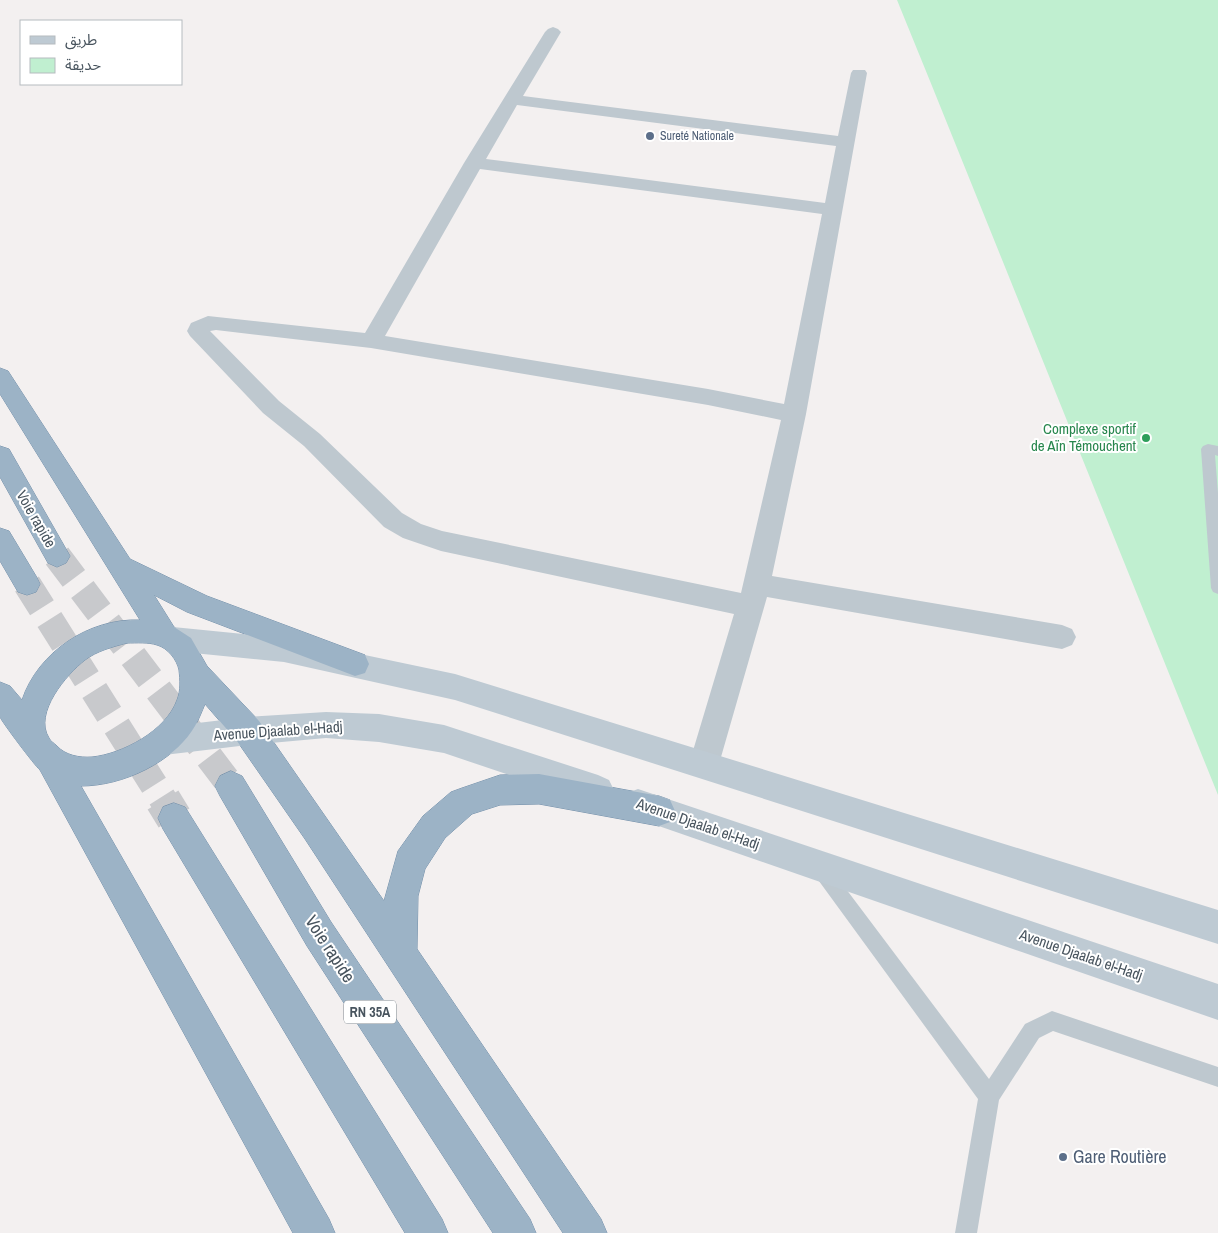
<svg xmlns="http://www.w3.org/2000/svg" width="1218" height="1233" viewBox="0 0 1218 1233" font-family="'Archivo Narrow','Noto Sans Arabic',sans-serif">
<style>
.green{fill:#c0efd0}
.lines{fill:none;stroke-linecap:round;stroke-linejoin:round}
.trunk-tunnel-far1{stroke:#c8c9cc;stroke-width:28;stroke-dasharray:28 14;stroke-linecap:butt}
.trunk-tunnel{stroke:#c8c9cc;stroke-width:36;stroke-dasharray:36 18;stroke-linecap:butt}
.trunk-casing{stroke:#7490aa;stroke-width:1}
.service{fill:#bec8cf;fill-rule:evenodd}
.minor{fill:#bec8cf;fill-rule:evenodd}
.secondary{fill:#becad3;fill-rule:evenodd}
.trunk{fill:#9cb3c6;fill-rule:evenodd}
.service-dot{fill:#5c6f8a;stroke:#fff;stroke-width:2}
.leisure-dot{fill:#2e9e5b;stroke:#fff;stroke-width:2}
.labels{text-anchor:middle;stroke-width:4;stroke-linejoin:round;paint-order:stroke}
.far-service-label{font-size:12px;fill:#4e5e75;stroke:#fff;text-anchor:start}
.shield{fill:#fff;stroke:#7f878e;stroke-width:1}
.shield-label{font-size:14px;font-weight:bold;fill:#48545e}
.leisure-label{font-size:15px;fill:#27864d;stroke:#fff;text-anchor:end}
.street-label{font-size:15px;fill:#48545e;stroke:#fff}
.near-street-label{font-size:18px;fill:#48545e;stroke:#fff}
.near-service-label{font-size:18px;fill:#4e5e75;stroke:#fff;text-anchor:start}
</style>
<rect width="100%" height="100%" fill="#f3f0f0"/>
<path class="green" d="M897 0H1218V795L930 81Z"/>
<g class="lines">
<g class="trunk-tunnel-far1">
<path d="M57 556 231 786"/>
<path d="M27 584 164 801"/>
</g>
<path class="trunk-tunnel" d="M163 800 174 818"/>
<g class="trunk-casing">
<g id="trunk">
<path d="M0 368 8 371 130 559 207 596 365 655 369 664 365 673 355 676 187 612 154 595 174 627 191 638 207 666 259 721 384 901 398 851 423 816 451 792 462 788 500 775 539 774 659 796 670 800 675 811 670 822 659 826 539 804 500 805 472 814 445 838 425 869 418 896 417 949 601 1219 607 1233H563L305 839 237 741 205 704C202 711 199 719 195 726 174 762 123 786 81 786L329 1219 335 1233H293L40 770C35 766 2 722 0 717 0 708 0 692 0 682L10 686 22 700C38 652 89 618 140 620L0 394ZM127 643C137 643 148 642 157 645 168 648 177 660 179 670 180 680 181 690 177 700 166 731 122 754 92 757 79 758 65 755 57 746 54 743 50 741 49 738 33 713 67 674 85 660 97 651 112 647 127 643Z"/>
<path d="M0 446 9 449 66 549 70 556 66 563 57 567 48 563 0 477Z"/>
<path d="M0 528 9 531 36 576 40 584 36 592 27 595 18 592 0 561Z"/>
<path d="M231 771 242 776 331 922 530 1219 536 1233H493L307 946 220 796 215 786 220 776Z"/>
<path d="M174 803 185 807 442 1219 448 1233H405L163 829 158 818 163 807Z"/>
</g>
</g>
<g class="service">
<path d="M1208 444 1218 446V456L1215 455 1218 493V594L1213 592 1211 588 1201 449 1203 446Z"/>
<path d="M822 862 828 865 989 1079 1025 1024 1052 1011 1218 1067V1087L1053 1031 1039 1038 999 1100 977 1233H955L978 1099 816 877 813 871 816 865Z"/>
</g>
<path class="minor" d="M553 27 558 29 561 32 523 96 838 136 851 73 853 70H865L867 73 806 414 772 576 1062 625 1072 629 1076 637 1072 645 1062 649 767 597 719 764 715 774 704 778 693 774 689 764 734 614 441 551 403 538 384 527 304 446 263 413 190 336 187 331 191 323 208 316 365 333 464 163 545 32 548 29ZM517 105 836 146 825 203 486 159ZM480 169 822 214 784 404 708 389 385 336ZM216 330 371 348 708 405 781 420 741 593 442 531 421 524 402 513 320 434 279 401 210 331Z"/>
<g class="secondary">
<path d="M173 627 284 638 455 674 1218 910V944L455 700 284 662 173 651 163 647 159 639 163 631Z"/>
<path d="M326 712 379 714 444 725 598 775 609 780 614 790 609 800 598 805 444 753 379 742 326 738 248 745 164 755 153 751 149 741 153 731 164 727 248 717Z"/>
<path d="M638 789 1218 984V1020L627 815 622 804 627 793Z"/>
</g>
<use href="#trunk" class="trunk"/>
</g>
<g class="service-dot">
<circle cx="650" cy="136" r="5"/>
<circle cx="1063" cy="1157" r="5"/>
</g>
<circle class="leisure-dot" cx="1146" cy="438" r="5"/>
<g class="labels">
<g class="far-service-label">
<text x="660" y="140">Sureté Nationale</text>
</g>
<rect class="shield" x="344" y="1000.5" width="52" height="23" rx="4"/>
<g class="shield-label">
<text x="370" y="1017">RN 35A</text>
</g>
<g class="leisure-label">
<text x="1136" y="434">Complexe sportif<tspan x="1136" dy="17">de Aïn Témouchent</tspan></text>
</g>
<g class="street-label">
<text transform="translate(36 519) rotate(60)" y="5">Voie rapide</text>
<text transform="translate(278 731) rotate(-4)" y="5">Avenue Djaalab el-Hadj</text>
<text transform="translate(698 824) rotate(19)" y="5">Avenue Djaalab el-Hadj</text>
<text transform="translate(1081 955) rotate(19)" y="5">Avenue Djaalab el-Hadj</text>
</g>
<g class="near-street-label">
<text transform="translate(330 949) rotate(57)" y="6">Voie rapide</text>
</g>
<g class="near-service-label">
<text x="1073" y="1163">Gare Routière</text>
</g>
</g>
<rect x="20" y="20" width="162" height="65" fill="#ffffff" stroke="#b6bbbf"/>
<rect x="30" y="36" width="25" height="8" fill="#becad3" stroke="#b6bbbf"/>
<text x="65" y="45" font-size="15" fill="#48545e">طريق</text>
<rect x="30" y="58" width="25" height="15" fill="#c0efd0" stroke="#b6bbbf"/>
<text x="65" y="70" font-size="15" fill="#48545e">حديقة</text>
</svg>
